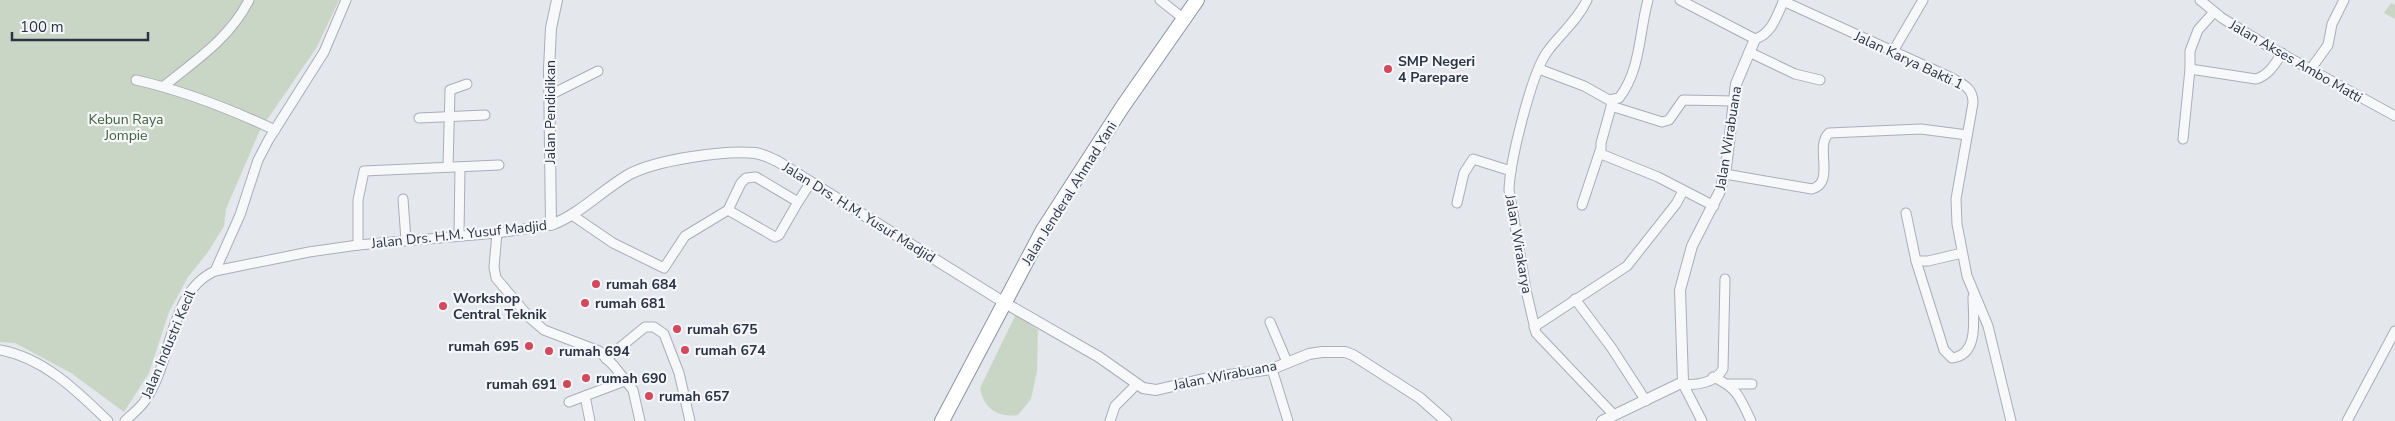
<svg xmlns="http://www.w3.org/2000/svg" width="2395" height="421" viewBox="0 0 2395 421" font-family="'Nunito Sans',sans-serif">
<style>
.green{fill:#c9d6c5}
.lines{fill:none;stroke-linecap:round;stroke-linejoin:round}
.minor-casing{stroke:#a9aeb7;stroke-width:11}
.tertiary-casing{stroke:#a9aeb7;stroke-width:12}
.trunk-casing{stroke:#8b94a3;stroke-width:16}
.minor{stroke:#f7f8fa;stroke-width:9}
.tertiary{stroke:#f7f8fa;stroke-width:10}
.trunk{stroke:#fff;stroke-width:14}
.poi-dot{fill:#d1495b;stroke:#f4f6f9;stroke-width:2}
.labels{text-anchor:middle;stroke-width:4.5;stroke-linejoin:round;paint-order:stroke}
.street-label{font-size:14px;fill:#2b3445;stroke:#f4f6f9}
.poi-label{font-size:14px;font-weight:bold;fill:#2b3445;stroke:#f4f6f9;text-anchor:start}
.park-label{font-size:14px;fill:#3f6138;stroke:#f4f6f9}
</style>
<rect width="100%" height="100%" fill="#e4e7ec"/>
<g class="green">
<path d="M0 0H339L317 47 260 130 226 209 224 226 208 252 188 277 169 312 149 373 124 412 71 373 15 343 0 342Z"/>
<path d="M2391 3 2395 5V19L2384 13Z"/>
<path d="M1016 314 1038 330 1037 371 1031 399 1018 415C998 418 983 408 980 388Z"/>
</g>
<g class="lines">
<g class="minor-casing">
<g id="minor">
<path d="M1160 0 1184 19"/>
<path d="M1587 0C1578 20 1560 34 1547 52 1531 75 1510 161 1509 190L1526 290 1536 333 1614 415"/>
<path d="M1680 0 1755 39C1772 34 1777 15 1784 0"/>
<path d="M2200 0 2222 18 2266 45 2395 116"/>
<path d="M1783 1 1952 78C1964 85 1973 88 1973 103L1956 199 1957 224 1967 276 1988 326 2011 421"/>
<path d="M1749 52 1795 74 1820 80"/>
<path d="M1892 53 1923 0"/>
<path d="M1539 69 1584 86 1609 100 1619 98C1641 70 1639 32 1648 0"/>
<path d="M2190 69 2256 79C2269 75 2275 64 2282 53"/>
<path d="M2310 70 2328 45 2332 24 2344 0"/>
<path d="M136 80C185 91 230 109 275 130"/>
<path d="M164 86C196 60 230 38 249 0"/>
<path d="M548 96 598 71"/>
<path d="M1613 100 1601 143V154L1658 177 1714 206"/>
<path d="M1611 106 1662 122 1669 120 1683 100 1734 101"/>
<path d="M419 118 485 115"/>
<path d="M2183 139 2190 69V51L2198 30 2214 12"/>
<path d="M448 167 450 90 467 84"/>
<path d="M1725 174 1812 189C1836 182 1814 147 1829 133L1921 129 1967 135"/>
<path d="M403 199 406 240"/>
<path d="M1457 203 1464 173 1473 159 1511 171"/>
<path d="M1582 205 1600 151"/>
<path d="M728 210 775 237 779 235 798 202"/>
<path d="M1906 213 1916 261H1928L1962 253"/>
<path d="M572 215 613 243 664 268 685 236 728 210 741 183 746 178 756 177 798 202 811 182"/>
<path d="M497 233 494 267 496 278 529 317 544 330 599 351 614 366 633 390 640 421"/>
<path d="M459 235 460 167"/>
<path d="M358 245V200L364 171 499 165"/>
<path d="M1916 261 1944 350 1952 358C1980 355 1973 317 1973 297"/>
<path d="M215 271 240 215 258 160 269 139 324 52 346 0"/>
<path d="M1575 299 1611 347 1646 401"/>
<path d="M1270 322 1287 362"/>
<path d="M1534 327 1627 266 1676 204 1683 191"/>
<path d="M0 350C44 358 77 391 108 421"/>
<path d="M606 359 645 327H654L664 334 679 373 690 421"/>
<path d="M1272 369 1288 421"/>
<path d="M1713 377C1738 388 1740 398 1751 421"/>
<path d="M1729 384H1752"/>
<path d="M585 396 590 421"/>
<path d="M569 402 627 380"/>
<path d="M125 421C131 415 139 409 144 402 173 364 168 292 215 271L309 252 358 245 497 233 551 225"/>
<path d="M1110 421 1115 406 1136 385"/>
<path d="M1702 421 1683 384C1697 386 1716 382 1723 369L1725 279"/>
<path d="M2347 421 2395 331"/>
</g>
</g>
<g class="tertiary-casing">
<g id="tertiary">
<path d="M557 0 551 28 549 69 551 225C580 214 601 191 628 175 655 160 724 150 755 153 763 154 770 158 777 161L1005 303 1099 357 1143 388 1156 390 1208 378 1272 369 1309 354 1322 352H1345L1353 355 1420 398 1446 421"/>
<path d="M1602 421 1683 382 1680 290 1692 246 1720 191 1726 168 1736 84 1755 39"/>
</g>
</g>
<g class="trunk-casing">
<path id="trunk" d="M942 421 1043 230 1123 106 1197 0"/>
</g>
<use href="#minor" class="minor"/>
<use href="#tertiary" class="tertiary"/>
<use href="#trunk" class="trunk"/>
</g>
<g class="poi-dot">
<circle cx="1388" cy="69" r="5"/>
<circle cx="596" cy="284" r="5"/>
<circle cx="585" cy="303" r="5"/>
<circle cx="443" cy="306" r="5"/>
<circle cx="677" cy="329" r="5"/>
<circle cx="529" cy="346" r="5"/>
<circle cx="685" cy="350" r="5"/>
<circle cx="549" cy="351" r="5"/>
<circle cx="586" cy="378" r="5"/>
<circle cx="567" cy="384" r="5"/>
<circle cx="649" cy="396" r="5"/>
</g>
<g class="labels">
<g class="street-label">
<text transform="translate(1909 60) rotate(25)" y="5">Jalan Karya Bakti 1</text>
<text transform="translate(2296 61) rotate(30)" y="5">Jalan Akses Ambo Matti</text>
<text transform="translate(550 112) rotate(-90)" y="5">Jalan Pendidikan</text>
<text transform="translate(1728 138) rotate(-81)" y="5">Jalan Wirabuana</text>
<text transform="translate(1069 193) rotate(-58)" y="5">Jalan Jenderal Ahmad Yani</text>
<text transform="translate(859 212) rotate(32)" y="5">Jalan Drs. H.M. Yusuf Madjid</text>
<text transform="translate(459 234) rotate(-6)" y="5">Jalan Drs. H.M. Yusuf Madjid</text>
<text transform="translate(1519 244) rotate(80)" y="5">Jalan Wirakarya</text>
<text transform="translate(168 344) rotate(-67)" y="5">Jalan Industri Kecil</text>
<text transform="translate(1225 375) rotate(-11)" y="5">Jalan Wirabuana</text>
</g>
<g class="poi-label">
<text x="1398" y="66">SMP Negeri<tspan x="1398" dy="16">4 Parepare</tspan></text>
<text x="606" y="289">rumah 684</text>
<text x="453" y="303">Workshop<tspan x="453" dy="16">Central Teknik</tspan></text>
<text x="595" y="308">rumah 681</text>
<text x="687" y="334">rumah 675</text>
<text x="519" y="351" text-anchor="end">rumah 695</text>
<text x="695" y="355">rumah 674</text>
<text x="559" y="356">rumah 694</text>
<text x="596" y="383">rumah 690</text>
<text x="557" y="389" text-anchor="end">rumah 691</text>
<text x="659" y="401">rumah 657</text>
</g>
<g class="park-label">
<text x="126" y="124">Kebun Raya<tspan x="126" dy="16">Jompie</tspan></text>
</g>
</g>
<path d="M12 32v8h136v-8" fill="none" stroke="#2b3445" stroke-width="2.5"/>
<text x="20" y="32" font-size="15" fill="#2b3445" stroke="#f4f6f9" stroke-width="4" paint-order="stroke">100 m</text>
</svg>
